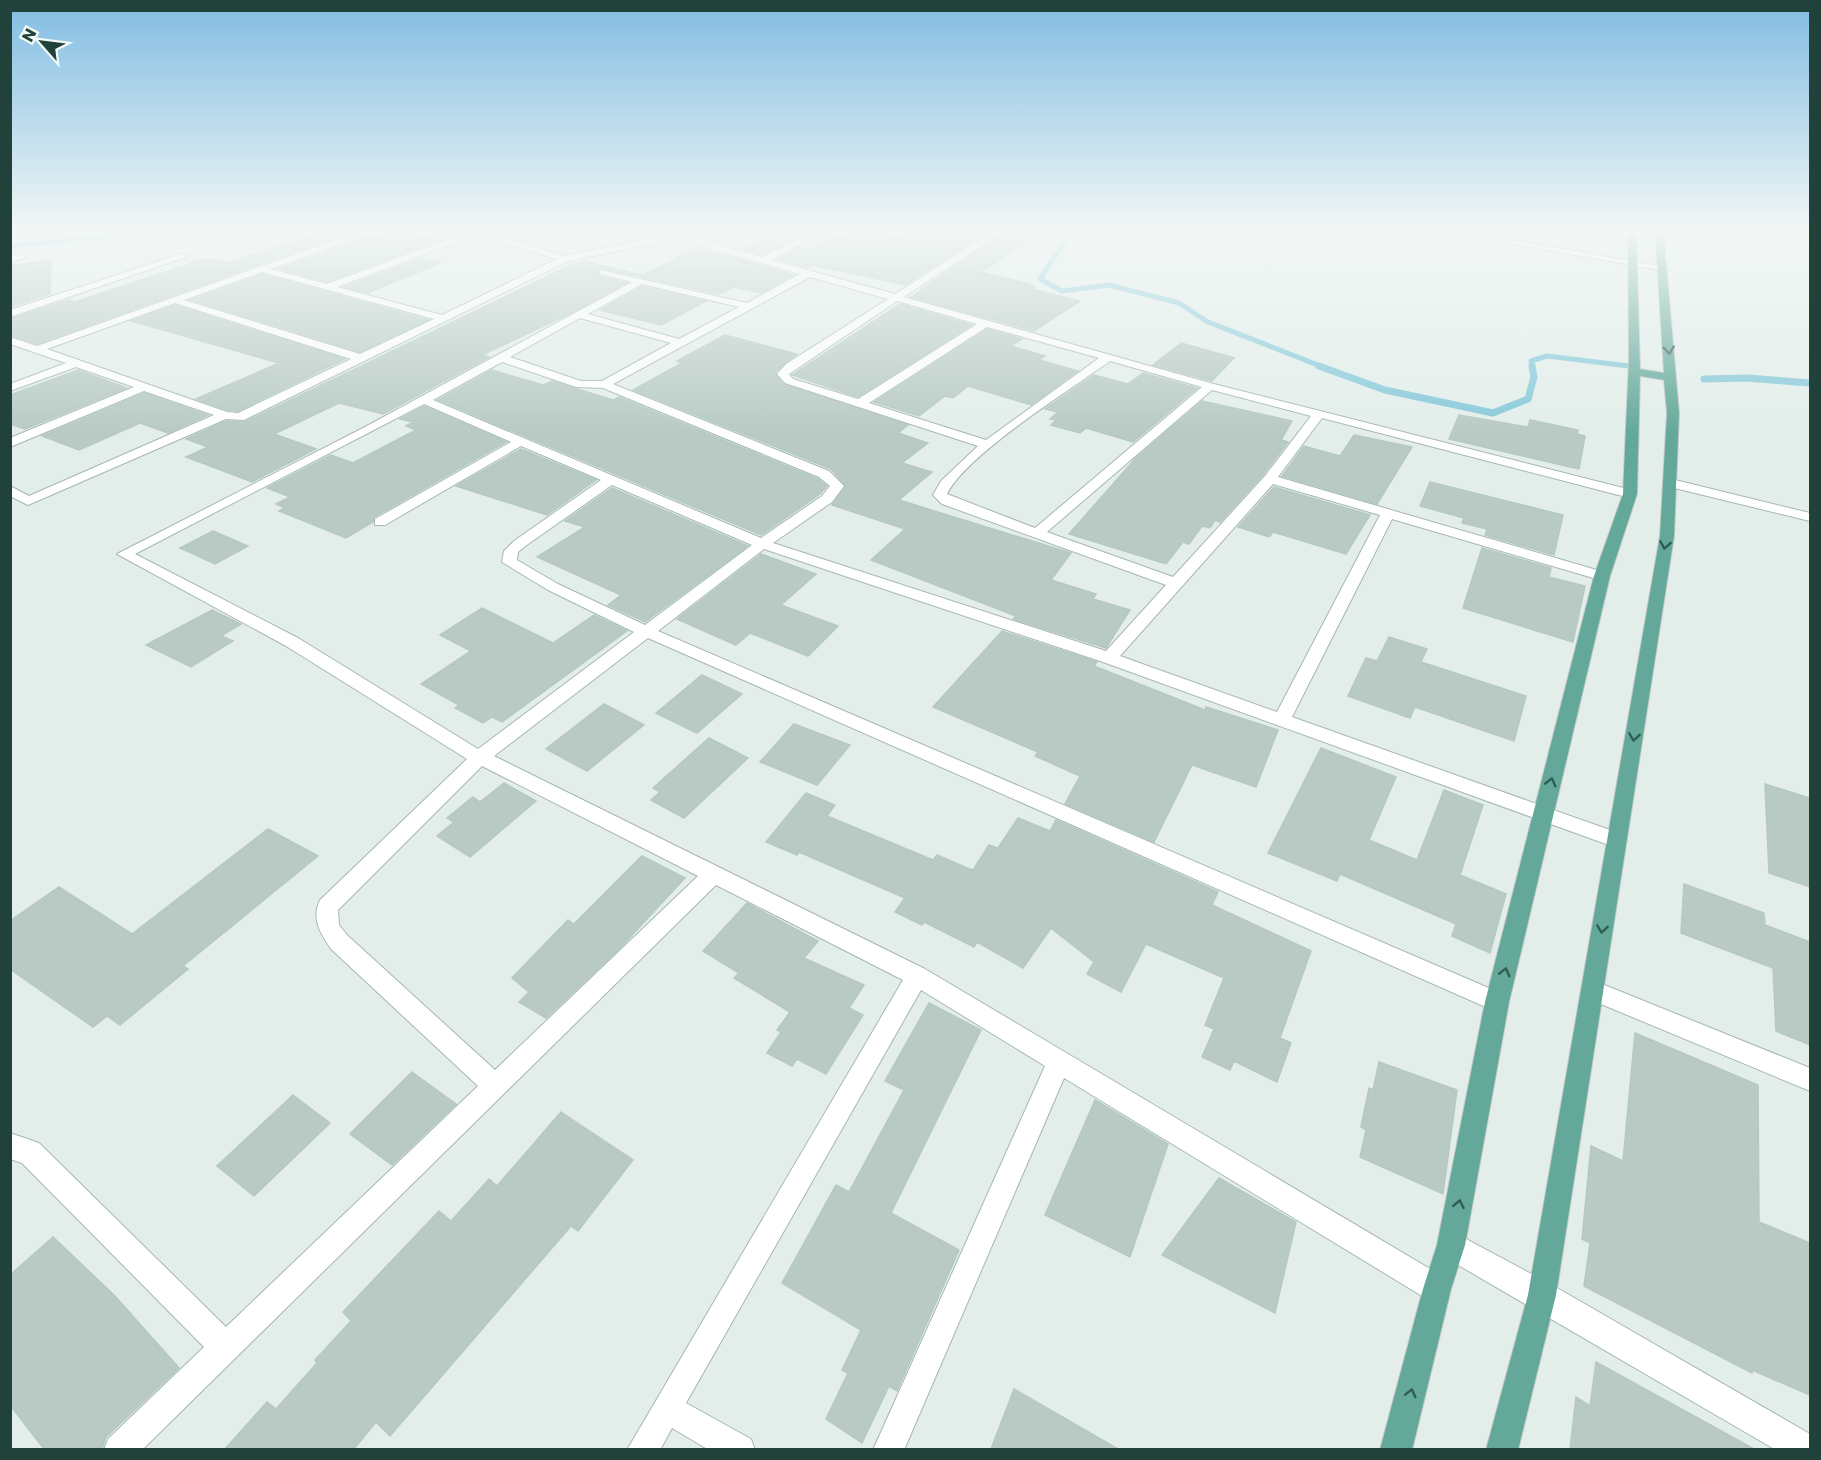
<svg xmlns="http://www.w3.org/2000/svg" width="1821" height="1460" viewBox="0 0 1821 1460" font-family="Poppins,sans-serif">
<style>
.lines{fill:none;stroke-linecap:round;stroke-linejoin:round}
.stream-far1{stroke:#86c9d9;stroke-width:5}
.stream{stroke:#86c9d9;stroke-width:7}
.building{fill:#b8cac3;stroke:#b5c9c1;stroke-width:1.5}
.minor-casing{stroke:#a5b7b2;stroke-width:2}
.major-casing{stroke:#c1cac8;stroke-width:2}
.minor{fill:#fff;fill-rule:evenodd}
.major{fill:#63a899;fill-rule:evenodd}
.oneway{stroke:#315c52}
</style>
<rect width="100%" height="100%" fill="#e3eeea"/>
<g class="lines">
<g class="stream-far1">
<path d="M1073 229 1040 279 1062 291 1109 285 1179 303 1208 322 1323 367"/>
<path d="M10 246 184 229"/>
<path d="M1532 367 1531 361 1547 356 1629 366"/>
</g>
<g class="stream">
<path d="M1319 366 1385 390 1493 413 1528 399 1534 377 1532 366"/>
<path d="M1704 379 1747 378 1810 383"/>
</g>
</g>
<g class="building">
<path d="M918 229H992L905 285 812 265 808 268 777 259 799 247 809 250 836 236 857 240 870 232 902 238Z"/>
<path d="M1009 229H1048L981 272 1030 284 1028 285 1035 287 1032 289 1080 301 1034 331 911 297Z"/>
<path d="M325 231 335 233 341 231 371 238 398 231 439 240 327 282 279 269 350 243 352 238 345 234 37 344 10 335V319L68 300 75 302 207 258 227 263Z"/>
<path d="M765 239 783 244 762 255 743 249Z"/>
<path d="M693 250 728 256 794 275 761 293 734 287 719 294 599 268V276L626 283 569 314 482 355 489 357 383 414 339 403 274 434 316 449 252 482 186 457 208 447 186 439 226 421 245 422 569 266 583 261 643 275Z"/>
<path d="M422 258 441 263 367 293 344 287Z"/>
<path d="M51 260 50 294 10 307V266Z"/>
<path d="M262 274 428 320 360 352 191 300Z"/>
<path d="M642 286 706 301 661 325 600 310Z"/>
<path d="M900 304 972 325 858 397 792 375Z"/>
<path d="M175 305 345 359 238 411 227 410 196 399 279 363 131 321Z"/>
<path d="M987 329 1022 339 1011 346 1045 356 1039 360 1078 371 1031 405 968 386 953 398 945 396 919 416 874 402Z"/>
<path d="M725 335 797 354 775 372 783 384 908 425 898 433 928 443 902 463 932 472 899 500 1071 553 1051 580 1096 594 1093 599 1130 610 1106 648 1013 619 1016 616 871 560 905 529 832 505 846 486 831 469 633 390 682 363 677 361Z"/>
<path d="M1181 343 1234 358 1212 381 1153 365Z"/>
<path d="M78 370 127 388 25 429 10 424V395Z"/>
<path d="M492 370 543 385 552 381 613 400 619 397 818 479 827 486 820 494 761 535 438 400Z"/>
<path d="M1143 373 1197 388 1133 442 1086 428 1080 433 1051 425 1056 420 1050 419 1058 412 1045 409 1094 375 1128 384Z"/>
<path d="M144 393 208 415 168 433 140 423 79 450 42 436Z"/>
<path d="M1202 401 1292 421 1281 440 1288 442 1263 475 1220 522 1215 520 1210 528 1202 526 1189 544 1183 542 1166 564 1069 534 1135 459Z"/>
<path d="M424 406 506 442 374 517 373 522 346 538 279 511 285 508 276 504 290 497 267 488 331 455 353 463 416 430 406 426 413 422 400 419Z"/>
<path d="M1459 415 1528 427 1530 420 1578 430 1577 434 1585 436 1579 469 1449 439Z"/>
<path d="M1354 435 1412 447 1377 504 1282 476 1304 446 1340 456Z"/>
<path d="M521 449 596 480 547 515 456 486Z"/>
<path d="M1430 482 1563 515 1554 555 1485 535 1487 529 1462 523 1464 518 1420 506Z"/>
<path d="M1274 487 1370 515 1346 554 1273 532 1269 537 1238 527Z"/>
<path d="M612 488 748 546 645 622 608 605 621 595 537 557 585 527 565 521Z"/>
<path d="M213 531 248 546 215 564 180 548Z"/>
<path d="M1482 548 1551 568 1549 577 1585 586 1573 642 1463 608Z"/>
<path d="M761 554 816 574 781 605 838 626 808 656 750 633 736 645 677 619Z"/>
<path d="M482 608 553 643 594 615 627 631 502 722 492 717 483 723 455 708 459 705 421 684 471 651 440 635Z"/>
<path d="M212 610 241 624 221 636 233 641 191 667 146 645Z"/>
<path d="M1002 631 1097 662 1094 666 1205 710 1206 707 1278 730 1256 787 1192 765 1154 842 1065 804 1080 776 1035 756 1038 752 933 707Z"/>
<path d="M1389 637 1427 649 1421 662 1526 696 1514 741 1415 707 1410 718 1348 696 1366 658 1377 661Z"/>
<path d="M702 675 742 694 697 733 656 713Z"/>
<path d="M604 704 644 725 587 771 546 749Z"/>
<path d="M794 724 850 745 817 785 760 762Z"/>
<path d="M709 738 748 758 684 818 651 800 660 792 653 788Z"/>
<path d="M1321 748 1396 777 1369 840 1417 860 1444 790 1483 805 1460 875 1506 894 1490 953 1452 936 1456 924 1340 874 1337 881 1268 853Z"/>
<path d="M504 783 536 801 470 857 437 836 454 822 447 818 473 797 480 802Z"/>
<path d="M1765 784 1810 798V887L1769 873Z"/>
<path d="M806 793 835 805 827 816 933 860 937 855 967 868 973 870 989 845 998 848 1018 818 1050 831 1056 820 1218 892 1212 905 1311 951 1280 1038 1291 1043 1277 1082 1234 1061 1230 1070 1202 1057 1214 1029 1205 1025 1224 978 1146 944 1121 992 1087 974 1094 962 1051 928 1023 968 977 942 974 947 924 922 922 925 895 912 905 898 799 852 797 855 766 842Z"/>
<path d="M268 829 318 856 183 966 188 969 120 1025 107 1016 93 1027 10 969V921L59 887 132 934Z"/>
<path d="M642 856 685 878 620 948 546 1018 519 1002 529 992 512 978 568 920 574 924Z"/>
<path d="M1684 884 1764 913 1765 925 1810 942V1045L1776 1031 1773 968 1681 933Z"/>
<path d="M747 903 818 941 804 958 864 985 849 1008 863 1015 826 1074 797 1059 792 1066 767 1053 781 1032 777 1030 790 1012 734 978 739 973 703 951Z"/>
<path d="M929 1003 981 1030 891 1213 959 1250 897 1391 889 1386 862 1443 826 1419 848 1373 842 1370 861 1330 782 1283 836 1185 849 1192 904 1090 885 1081Z"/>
<path d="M1635 1033 1758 1085 1759 1222 1810 1243V1395L1752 1370V1373L1584 1286 1590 1243 1582 1239 1591 1146 1623 1161Z"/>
<path d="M1379 1062 1457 1090 1443 1194 1360 1157 1366 1130 1361 1127 1369 1088 1373 1090Z"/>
<path d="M412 1072 456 1104 392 1165 350 1134Z"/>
<path d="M293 1095 330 1123 254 1196 217 1166Z"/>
<path d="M1095 1100 1168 1144 1130 1257 1045 1215Z"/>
<path d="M561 1112 633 1160 578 1231 571 1226 390 1436 376 1422 354 1449H225L267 1402 276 1409 317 1363 315 1360 351 1321 343 1312 439 1211 451 1221 489 1179 497 1186Z"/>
<path d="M1219 1178 1296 1222 1275 1313 1162 1255Z"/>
<path d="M53 1237 115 1296 179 1368 106 1437 102 1449H44L10 1405V1275Z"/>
<path d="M1596 1362 1754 1449H1570L1576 1397 1590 1406Z"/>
<path d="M1014 1389 1118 1449H991Z"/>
</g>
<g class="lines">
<g class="minor-casing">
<g id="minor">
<path d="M818 229H829L771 260 895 294 997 229H1007L904 297 1214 384 1635 491 1637 494 1630 498 1322 418 1278 477 1607 573 1610 576 1607 579H1597L1392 519 1292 717 1624 835 1627 840 1624 845 1617 848 1103 662 764 549 658 631 1505 995 1509 1002 1505 1009 1497 1012 648 638 494 756 925 969 1447 1279 1451 1289 1447 1299 1437 1303 1427 1299 1064 1078 904 1450H873L1045 1066 921 990 686 1403 751 1439 755 1450H709L672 1428 660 1450H627L903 980 716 885 142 1450H104L108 1439 204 1347 22 1163 10 1159V1133L39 1143 226 1327 478 1086 331 949C320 933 311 918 320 900L467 759 286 646 117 554 365 427 632 282 600 274V270L747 303 800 274 676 239 568 261 244 420 226 419 28 505 10 496V486L29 496 214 415 144 391 10 447V438L134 387 76 367 10 391V384L66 363 10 344V337L37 346 346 236 350 239 349 241 271 269 327 284 462 234 495 235 565 256 676 233 762 257ZM463 240 494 241 557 259 442 315 337 287ZM262 272 434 319 360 354 184 300ZM810 277 888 299 786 364 777 374 785 383 978 446 941 481 933 495 942 504 1166 585 1106 651 773 543 832 502 844 486 829 471 613 384ZM642 284 739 307 679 339 588 314ZM897 301 977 324 858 399 793 379 789 374ZM175 303 351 359 238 413 227 412 47 349ZM580 318 671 343 602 381H581L510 357ZM987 327 1099 358 986 440 869 403ZM1110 361 1202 387 1035 528 947 494C966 455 1071 389 1110 361ZM502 362 576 387 603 388 819 477 830 486 822 496 761 538 433 400ZM1212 390 1311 416 1265 476 1173 577 1047 532ZM424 404 511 442 375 519V525H385L521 446 601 480 514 541 504 551 502 562 548 590 634 632 478 749 298 638 135 554ZM1273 484 1380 515 1277 712 1120 656ZM612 485 752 545 645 625 558 584 517 560 518 552 524 547ZM482 766 698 876 495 1070 347 935 339 925 338 910Z"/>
<path d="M1430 229H1451L1665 267 1660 270Z"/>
<path d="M20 254 25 257 23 259 10 262V256Z"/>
<path d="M181 254 189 256 10 317V310Z"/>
<path d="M1671 479 1810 513V521L1666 486 1664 483Z"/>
<path d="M1592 980 1810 1068V1091L1584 997 1581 990 1584 983Z"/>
<path d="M1451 1231 1552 1285 1810 1434V1450H1776L1441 1255 1437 1245 1441 1235Z"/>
</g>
</g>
<g class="major-casing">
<path id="major" d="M1628 229H1636L1640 369 1664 373 1655 229H1663L1679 413 1674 536 1556 1295 1518 1450H1486L1528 1295 1660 536 1667 413 1664 380 1640 376 1637 494 1610 576 1509 1002 1465 1245 1451 1289 1412 1450H1380L1423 1289 1437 1245 1485 1002 1594 576 1623 494 1629 359Z"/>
</g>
<use href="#minor" class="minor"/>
<use href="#major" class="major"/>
</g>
<defs><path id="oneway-chevron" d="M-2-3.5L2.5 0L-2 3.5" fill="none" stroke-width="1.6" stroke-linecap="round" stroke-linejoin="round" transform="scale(1.5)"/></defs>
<g class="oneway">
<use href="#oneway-chevron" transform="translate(1669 350) rotate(84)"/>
<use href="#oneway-chevron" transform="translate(1665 545) rotate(99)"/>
<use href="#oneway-chevron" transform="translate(1634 737) rotate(99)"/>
<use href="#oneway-chevron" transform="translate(1551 782) rotate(-76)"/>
<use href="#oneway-chevron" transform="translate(1602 929) rotate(99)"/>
<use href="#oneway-chevron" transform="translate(1505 972) rotate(-76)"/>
<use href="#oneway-chevron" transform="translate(1459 1204) rotate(-79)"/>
<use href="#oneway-chevron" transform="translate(1411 1393) rotate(-76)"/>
</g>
<linearGradient id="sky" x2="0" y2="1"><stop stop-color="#81bce2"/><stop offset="0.53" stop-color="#f2f7f6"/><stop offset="1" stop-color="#f2f7f6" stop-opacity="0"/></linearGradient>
<rect width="1821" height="434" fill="url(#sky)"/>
<rect width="1821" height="1460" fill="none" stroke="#20423a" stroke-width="24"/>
<g transform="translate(42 42) rotate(298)" stroke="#f4faf7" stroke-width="4.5" paint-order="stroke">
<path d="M0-4.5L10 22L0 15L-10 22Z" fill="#20423a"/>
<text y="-9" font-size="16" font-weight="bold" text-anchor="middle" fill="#20423a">N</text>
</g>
</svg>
